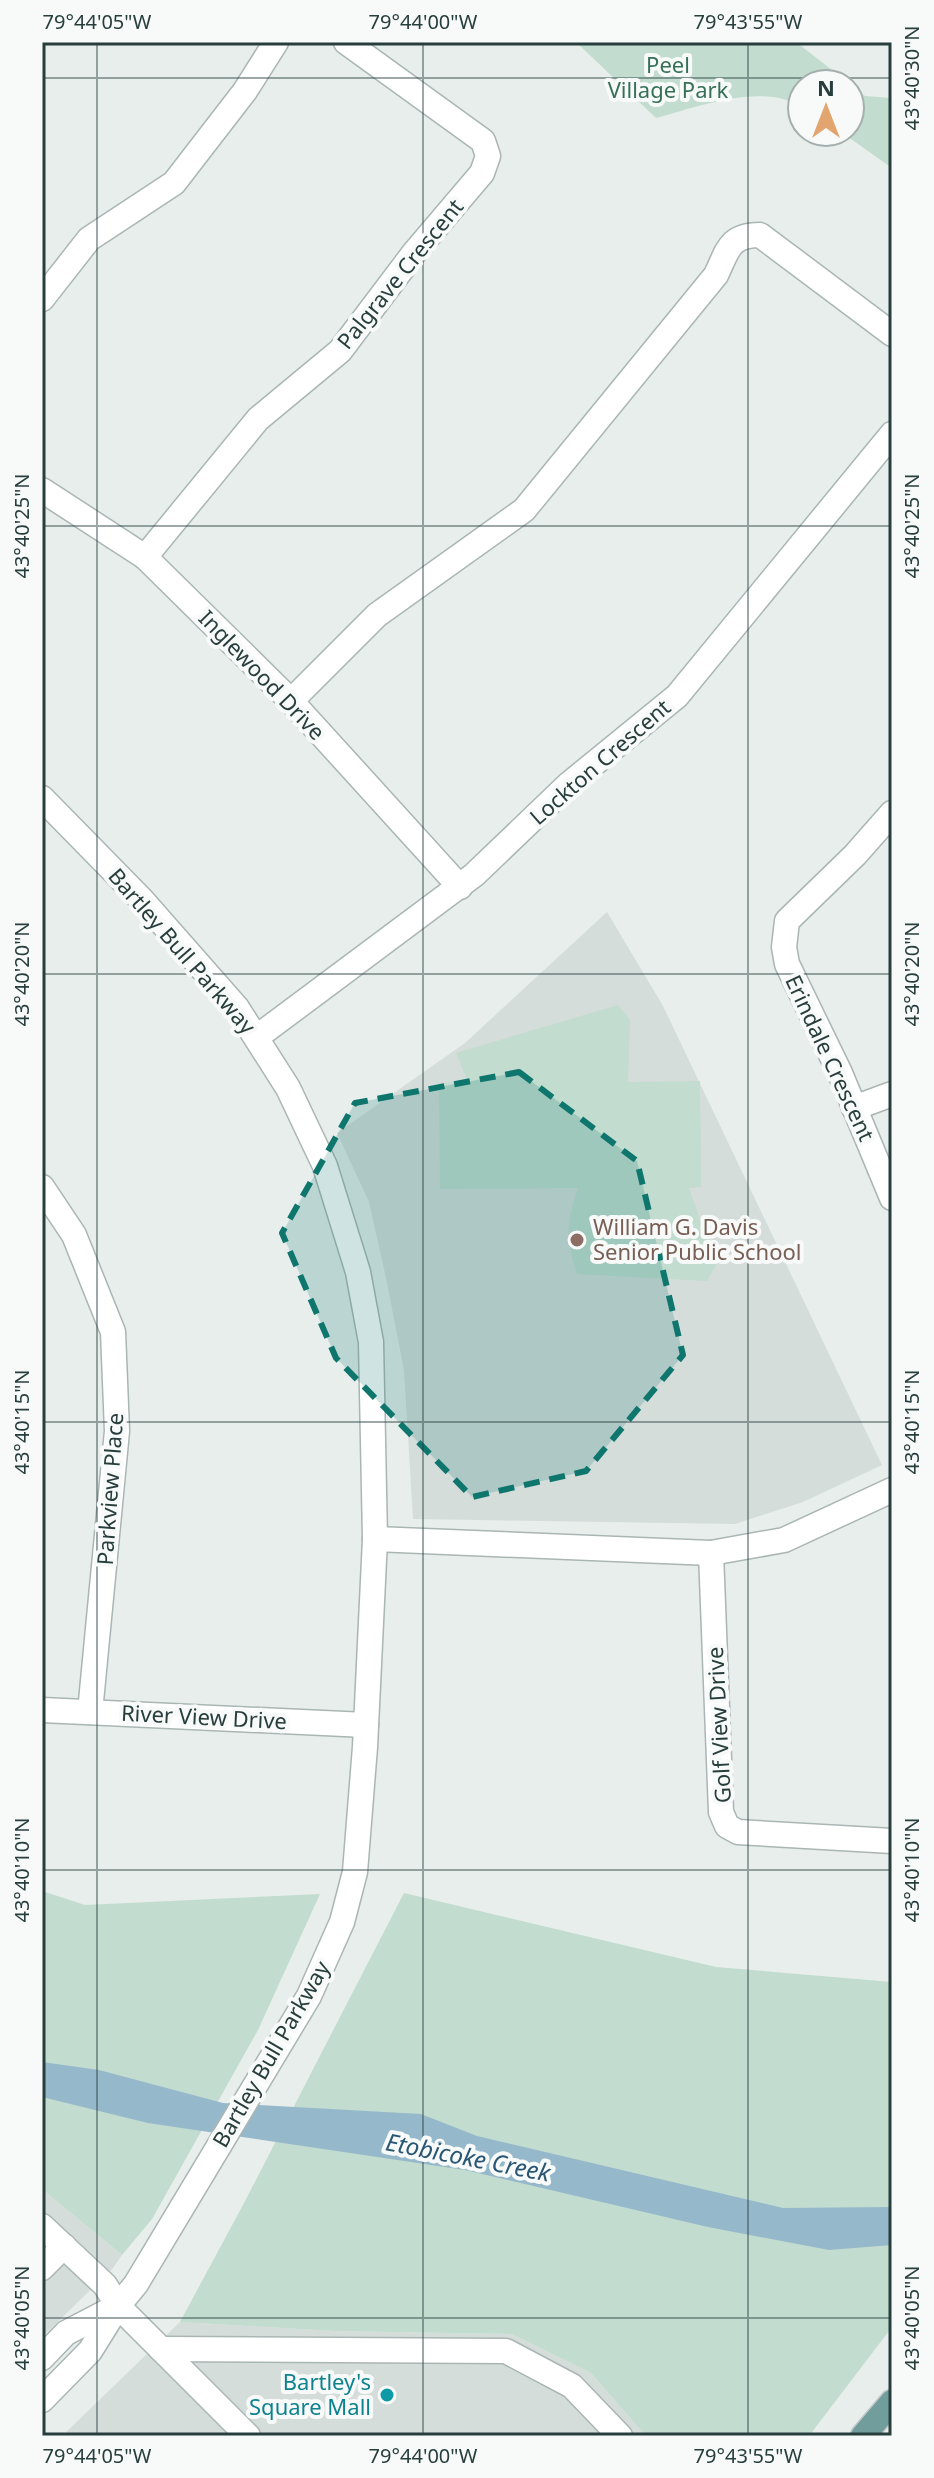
<svg xmlns="http://www.w3.org/2000/svg" width="934" height="2478" viewBox="0 0 934 2478" font-family="'Noto Sans',sans-serif">
<style>
.built{fill:#d5dddb}
.green{fill:#c2dccf}
.water{fill:#96b8cb}
.lines{fill:none;stroke-linecap:round;stroke-linejoin:round}
.minor-casing{stroke:#aab6b4;stroke-width:27}
.major-casing{stroke:#c3c9c9;stroke-width:27}
.minor{stroke:#fff;stroke-width:24}
.major{stroke:#719e9c;stroke-width:24}
.marked{fill:#0f766e;fill-opacity:0.2;stroke:#0f766e;stroke-width:6;stroke-dasharray:16 10;stroke-linejoin:round}
.ticks{fill:none;stroke:#273e3d;stroke-width:2;stroke-opacity:0.45}
.education-dot{fill:#8d6e63;stroke:#f7faf9;stroke-width:3}
.culture-dot{fill:#0f9aa8;stroke:#f7faf9;stroke-width:3}
.labels{text-anchor:middle;stroke-width:8;stroke-linejoin:round;paint-order:stroke}
.park-label{font-size:22px;fill:#367059;stroke:#f7faf9}
.street-label{font-size:22px;fill:#273e3d;stroke:#f7faf9}
.education-label{font-size:22px;fill:#785e54;stroke:#f7faf9;text-anchor:start}
.culture-label{font-size:22px;fill:#0d838f;stroke:#f7faf9;text-anchor:end}
.water-label{font-size:24px;font-style:italic;fill:#285674;stroke:#f7faf9}
.neatline{fill:none;stroke:#273e3d;stroke-width:3}
.ticks-label{font-size:20px;text-anchor:middle;fill:#273e3d}
</style>
<rect width="100%" height="100%" fill="#e7eeec"/>
<g class="built">
<path d="M607 912 663 1006 882 1465 803 1502 735 1524 413 1519 404 1370 386 1278 369 1202 337 1133 465 1043Z"/>
<path d="M42 2189 122 2255 113 2268 42 2337Z"/>
<path d="M180 2322 334 2331 512 2334 591 2373 646 2436H62Z"/>
</g>
<g class="green">
<path d="M576 42H796L850 84H802V107C763 82 697 107 656 118Z"/>
<path d="M850 84 865 96 892 98V168L841 132H850Z"/>
<path d="M618 1005 630 1020 628 1082 700 1081 701 1187 689 1188 716 1265 707 1281 577 1274C566 1239 566 1223 578 1188L440 1189 439 1083 468 1082 456 1053Z"/>
<path d="M42 1891 85 1905 320 1894 258 2030 152 2219 122 2255 42 2189Z"/>
<path d="M404 1893 716 1967 892 1982V2327L809 2436H646L591 2373 512 2334 334 2331 180 2322 244 2203Z"/>
</g>
<path class="water" d="M42 2062 99 2070 223 2103 421 2114 477 2136 783 2208 892 2207V2245L829 2250 708 2227 465 2170 148 2123 42 2097Z"/>
<g class="lines">
<g class="minor-casing">
<g id="minor">
<path d="M42 299 89 239 174 183 245 91 276 42"/>
<path d="M42 490 145 557 291 701 460 887"/>
<path d="M145 557 258 419 340 351 414 253 482 173 488 156 483 141 346 42"/>
<path d="M291 701 377 615 524 510 716 275C728 250 729 235 760 235L892 334"/>
<path d="M42 798 142 900 237 1008 288 1088 325 1166 358 1272 371 1342 375 1539 365 1747 355 1872 342 1922 309 1996 136 2284 118 2306 90 2351 42 2400"/>
<path d="M892 813 855 855 787 921 784 947 787 964 840 1073 892 1198"/>
<path d="M257 1037 474 875 569 784 677 696 892 434"/>
<path d="M854 1108 892 1094"/>
<path d="M42 1187 74 1235 113 1332 117 1431 90 1712"/>
<path d="M375 1539 711 1553 784 1540 892 1490"/>
<path d="M711 1553 721 1812 727 1826 738 1832 892 1841"/>
<path d="M42 1710 366 1725"/>
<path d="M42 2226 105 2285 118 2306 248 2436"/>
<path d="M42 2268 64 2246"/>
<path d="M161 2349 506 2351 572 2386 620 2436"/>
<path d="M42 2358 66 2333 116 2307"/>
</g>
</g>
<g class="major-casing">
<path id="major" d="M863 2436 892 2402"/>
</g>
<use href="#minor" class="minor"/>
<use href="#major" class="major"/>
</g>
<path class="marked" d="M519 1072 637 1161 683 1355 586 1471 472 1497 336 1358 282 1233 355 1103Z"/>
<path class="ticks" d="M97 42V2436M423 42V2436M748 42V2436M42 78H892M42 526H892M42 974H892M42 1422H892M42 1870H892M42 2318H892"/>
<circle class="education-dot" cx="577" cy="1240" r="8"/>
<circle class="culture-dot" cx="387" cy="2395" r="8"/>
<g class="labels">
<g class="park-label">
<text x="668" y="73">Peel<tspan x="668" dy="25">Village Park</tspan></text>
</g>
<g class="street-label">
<text transform="translate(400 274) rotate(-51)" y="8">Palgrave Crescent</text>
<text transform="translate(262 675) rotate(46)" y="8">Inglewood Drive</text>
<text transform="translate(600 762) rotate(-41)" y="8">Lockton Crescent</text>
<text transform="translate(182 951) rotate(49)" y="8">Bartley Bull Parkway</text>
<text transform="translate(830 1058) rotate(65)" y="8">Erindale Crescent</text>
<text transform="translate(110 1489) rotate(-86)" y="8">Parkview Place</text>
<text transform="translate(204 1717) rotate(3)" y="8">River View Drive</text>
<text transform="translate(719 1725) rotate(-93)" y="8">Golf View Drive</text>
<text transform="translate(271 2054) rotate(-60)" y="8">Bartley Bull Parkway</text>
</g>
<g class="education-label">
<text x="593" y="1235">William G. Davis<tspan x="593" dy="25">Senior Public School</tspan></text>
</g>
<g class="culture-label">
<text x="371" y="2390">Bartley's<tspan x="371" dy="25">Square Mall</tspan></text>
</g>
<g class="water-label">
<text transform="translate(468 2158) rotate(11)" y="8">Etobicoke Creek</text>
</g>
</g>
<rect width="934" height="2478" fill="none" stroke="#f7faf9" stroke-width="88"/>
<g transform="translate(826 108)"><circle r="38" fill="#f7faf9" stroke="#a4afae" stroke-width="2"/>
<path d="M0-6L14 30L0 20L-14 30Z" fill="#e2a570"/>
<text y="-12" font-size="22" font-weight="bold" text-anchor="middle" fill="#273e3d">N</text>
</g>
<rect x="44" y="44" width="846" height="2390" class="neatline"/>
<g class="ticks-label">
<text x="97" y="29">79°44'05"W</text>
<text x="423" y="29">79°44'00"W</text>
<text x="748" y="29">79°43'55"W</text>
<text transform="translate(912 78) rotate(-90)" y="7">43°40'30"N</text>
<text transform="translate(22 526) rotate(-90)" y="7">43°40'25"N</text>
<text transform="translate(912 526) rotate(-90)" y="7">43°40'25"N</text>
<text transform="translate(22 974) rotate(-90)" y="7">43°40'20"N</text>
<text transform="translate(912 974) rotate(-90)" y="7">43°40'20"N</text>
<text transform="translate(22 1422) rotate(-90)" y="7">43°40'15"N</text>
<text transform="translate(912 1422) rotate(-90)" y="7">43°40'15"N</text>
<text transform="translate(22 1870) rotate(-90)" y="7">43°40'10"N</text>
<text transform="translate(912 1870) rotate(-90)" y="7">43°40'10"N</text>
<text transform="translate(22 2318) rotate(-90)" y="7">43°40'05"N</text>
<text transform="translate(912 2318) rotate(-90)" y="7">43°40'05"N</text>
<text x="97" y="2463">79°44'05"W</text>
<text x="423" y="2463">79°44'00"W</text>
<text x="748" y="2463">79°43'55"W</text>
</g>
</svg>
